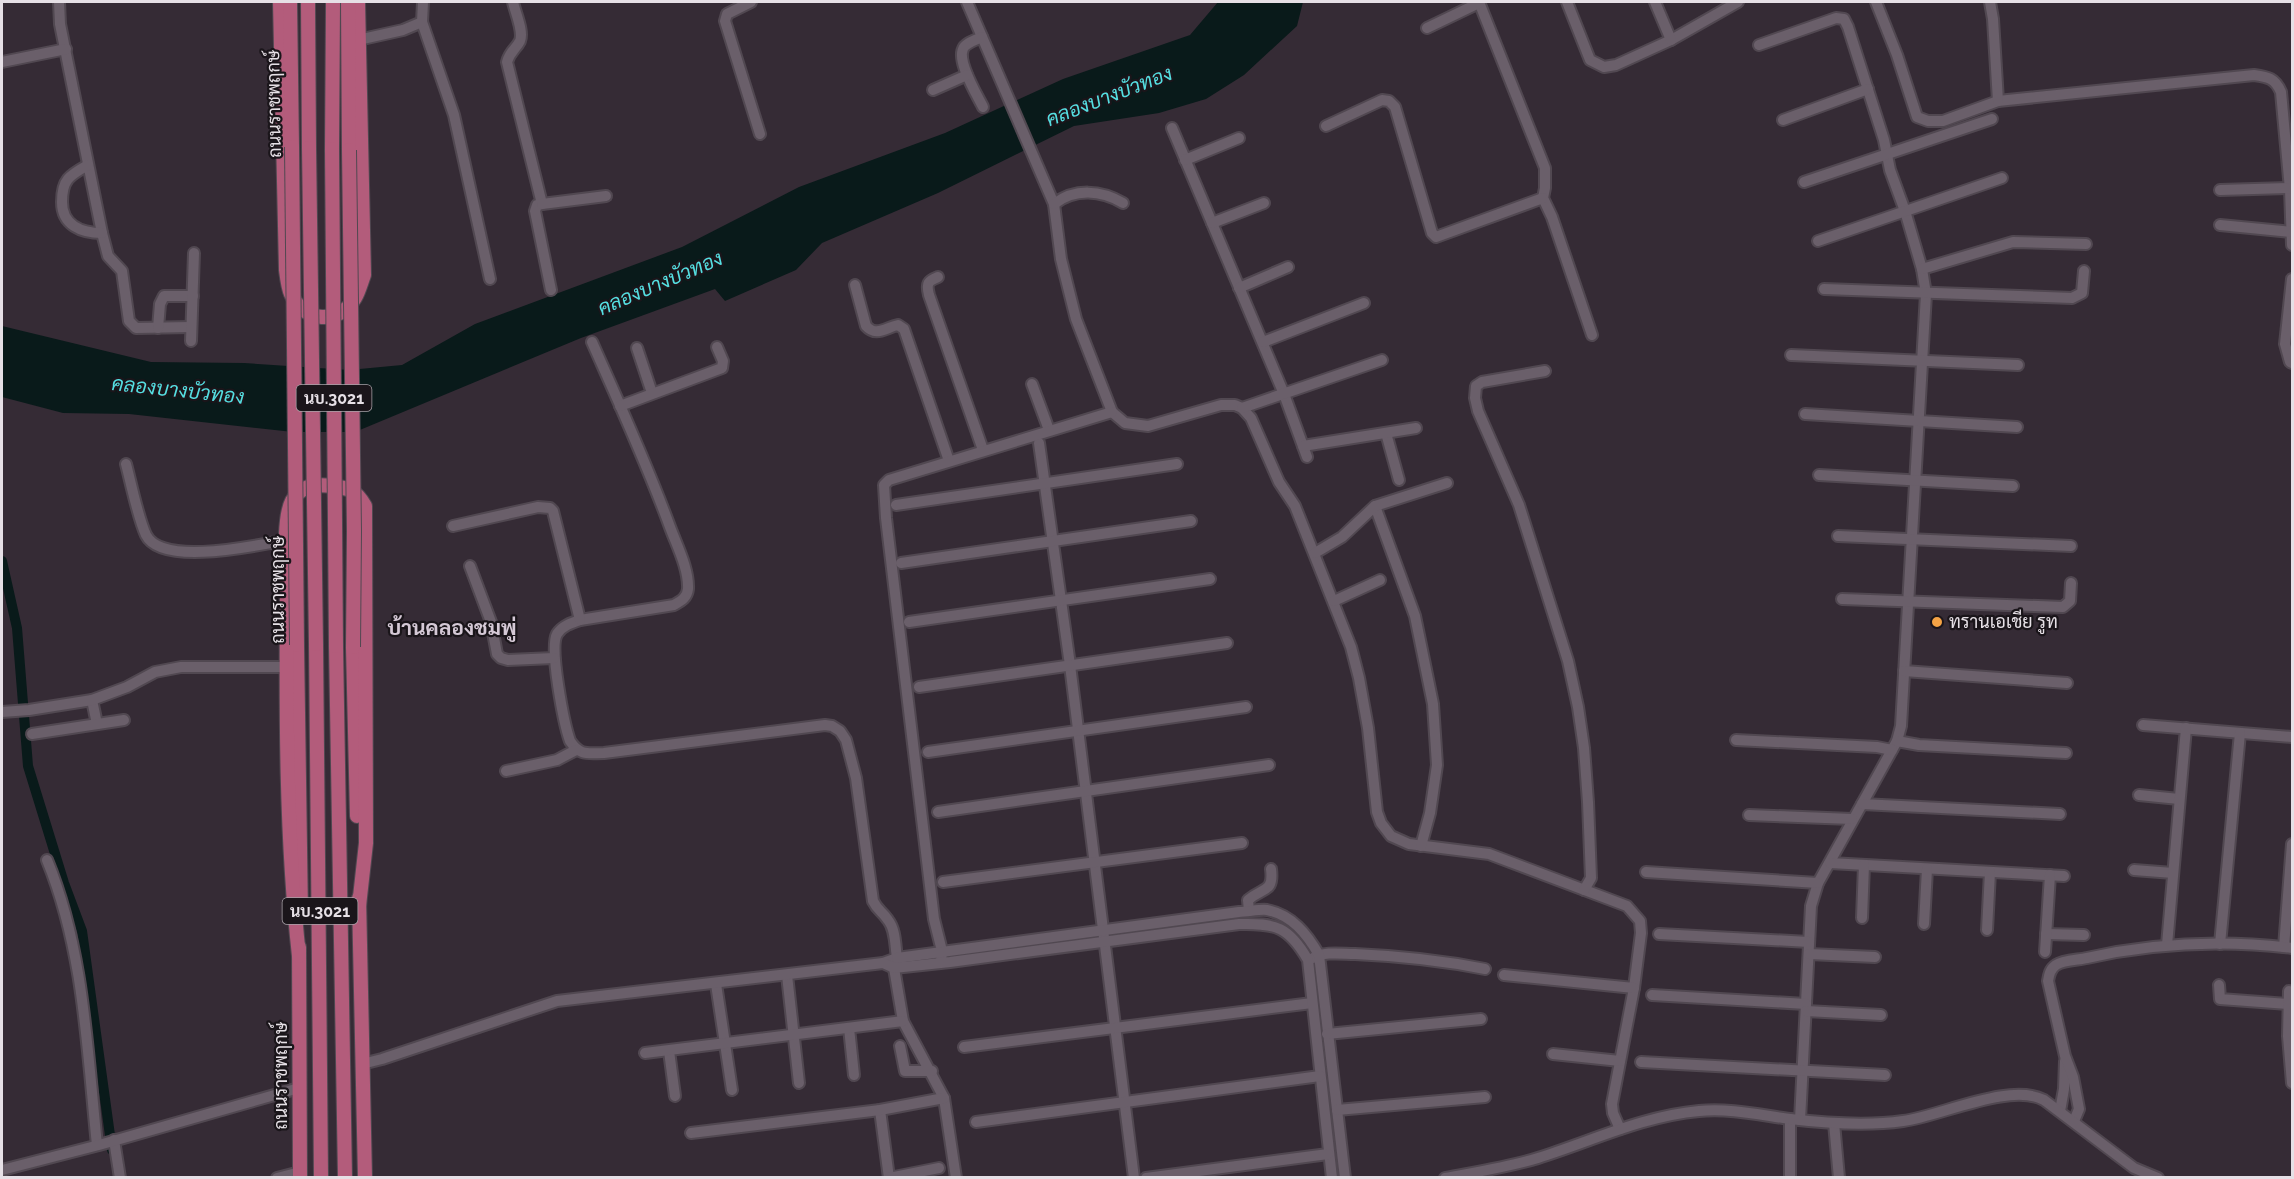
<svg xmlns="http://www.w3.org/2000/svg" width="2294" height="1179" viewBox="0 0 2294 1179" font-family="Raleway,Sarabun,sans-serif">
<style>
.water{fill:#091a1a}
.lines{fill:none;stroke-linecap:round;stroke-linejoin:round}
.canal{stroke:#091a1a;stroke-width:10}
.minor-casing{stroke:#514851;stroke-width:14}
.major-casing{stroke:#514851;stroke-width:16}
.minor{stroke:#6a5f6a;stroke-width:10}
.major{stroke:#b35c7b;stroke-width:14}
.major-bridge-casing{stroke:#514851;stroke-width:16;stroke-linecap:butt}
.major-bridge{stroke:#b35c7b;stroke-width:14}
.poi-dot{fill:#f5a345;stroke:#1a151a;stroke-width:2}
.labels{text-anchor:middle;stroke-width:4.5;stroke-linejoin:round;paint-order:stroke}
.shield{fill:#1a151a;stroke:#a9a3a9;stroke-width:1.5}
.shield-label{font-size:16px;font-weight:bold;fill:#e6e0e6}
.street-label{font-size:18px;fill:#e6e0e6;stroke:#1a151a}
.poi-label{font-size:18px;fill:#e6e0e6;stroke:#1a151a;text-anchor:start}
.water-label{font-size:20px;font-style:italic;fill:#55dee1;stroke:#1a151a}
.quarter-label{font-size:21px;font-weight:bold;fill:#d5c9d6;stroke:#1a151a}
</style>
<rect width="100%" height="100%" fill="#352b35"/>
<path class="water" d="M1218 2H1303L1297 26 1244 75 1206 99 1159 113 1074 126 938 193 822 243 796 270 725 301 715 289 581 338 355 432H293L129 414 63 413 2 397V326L151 362 244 363 349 370 402 365 475 324 682 247 799 187 945 133 1063 79 1190 35Z"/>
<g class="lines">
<path class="canal" d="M2 561 17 628 28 766 64 883 82 931 112 1150"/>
<g class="minor-casing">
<g id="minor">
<path d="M59 2 60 24 102 233 108 256 122 271 129 321 136 328 191 327"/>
<path d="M513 2C515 12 524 31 520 41 516 49 510 51 507 62L542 204 537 205 535 211 551 290"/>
<path d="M751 2 727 14 725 21 760 134"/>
<path d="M967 2 1054 204 1061 259 1076 319 1112 412 1125 423 1148 426 1221 405H1235L1242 408 1251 418 1279 482 1295 506 1351 647 1359 678 1368 728 1377 812 1381 823 1391 836 1409 844 1489 854 1627 906 1640 921 1641 933 1634 988 1612 1104 1613 1113 1620 1129"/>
<path d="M1479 2 1545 168V188L1543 198 1552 217 1592 335"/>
<path d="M1567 2 1590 60 1604 67 1616 65 1671 40 1738 2"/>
<path d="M1655 2 1671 40"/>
<path d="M1876 2 1897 55 1917 117 1928 121H1943L1998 101 2254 75C2268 77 2275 78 2281 92L2290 189 2292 245"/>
<path d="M1990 2 1993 19 1998 101"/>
<path d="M422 22 454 115 490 279"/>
<path d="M1427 28 1479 3"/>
<path d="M982 37C976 40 965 43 963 49 957 62 977 95 983 107"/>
<path d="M358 40 403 30 422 22 423 2"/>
<path d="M1759 45 1836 18 1844 19 1848 27 1884 140 1890 170 1905 211 1922 269 1926 294 1901 726 1897 741 1818 883 1811 906 1800 1120"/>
<path d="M2 62 66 49"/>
<path d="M933 90 967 75"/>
<path d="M1783 120 1868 89"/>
<path d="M1326 126 1382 100 1389 101 1395 107 1432 233 1436 237 1543 198"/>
<path d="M1172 128 1284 394 1307 457"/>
<path d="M1185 160 1239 138"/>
<path d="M88 165C81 169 73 173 68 179 63 185 62 195 62 202 62 225 81 233 102 233"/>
<path d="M1804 182 1992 119"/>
<path d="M2220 190 2292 188"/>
<path d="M542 204 606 196"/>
<path d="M1054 204C1075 188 1101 190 1123 203"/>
<path d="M1212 223 1264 203"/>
<path d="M2220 225 2292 232"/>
<path d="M1818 241 2002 178"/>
<path d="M1922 269 2013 242 2086 244"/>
<path d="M938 277C928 281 926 283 929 295L983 450"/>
<path d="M2292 279 2285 344 2290 362 2292 363"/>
<path d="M855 285 866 326C876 337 885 328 898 325L904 329 949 461"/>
<path d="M1239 288 1288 267"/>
<path d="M1824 289 2072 298 2082 293 2084 271"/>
<path d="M158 328 160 304 164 296H193"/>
<path d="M191 341 194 253"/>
<path d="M592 342C619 403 647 464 670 527 677 546 689 569 688 589 687 598 681 601 674 605L580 620C571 623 562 626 557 634 549 648 564 724 570 741 580 756 587 753 604 753L825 725 832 726 840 731 846 740 856 778 873 901C878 911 882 911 888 920 896 930 895 946 897 958L883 963"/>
<path d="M1263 342 1364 303"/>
<path d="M637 348 652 393"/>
<path d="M1791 355 2018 365"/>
<path d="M1545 371 1482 382 1476 386 1475 398 1478 411 1519 505 1568 661 1578 707 1584 748 1588 802 1591 878 1584 890"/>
<path d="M1032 384 1049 430"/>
<path d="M620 406 722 368 723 361 717 347"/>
<path d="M1242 408 1382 360"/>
<path d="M1805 414 2017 427"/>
<path d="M1386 433 1399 480"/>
<path d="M1039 443 1070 665 1134 1178"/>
<path d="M1303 446 1416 428"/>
<path d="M126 464C131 483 138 518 146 535 162 567 258 545 287 540"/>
<path d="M1819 475 2013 486"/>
<path d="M896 505 1177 464"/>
<path d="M1375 506 1415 616 1433 704 1437 765 1430 813 1421 846"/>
<path d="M453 526 538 507 550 508 553 511 580 620"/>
<path d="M1838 536 2071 546"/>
<path d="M1315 553 1342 537 1375 506 1447 483"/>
<path d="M901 563 1191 521"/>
<path d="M470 566 491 622 497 654 501 658 508 660 554 658"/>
<path d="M1842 599 2063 607 2070 601 2071 583"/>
<path d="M1334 601 1380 580"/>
<path d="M909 622 1210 579"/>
<path d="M1904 671 2067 683"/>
<path d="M919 687 1227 643"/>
<path d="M92 700 97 724"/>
<path d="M2 712 29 710 92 700 127 687 155 672 181 667H287"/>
<path d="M2143 725 2292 737"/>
<path d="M32 734 124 720"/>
<path d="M1736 740 1877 747 1892 750"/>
<path d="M1897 741 1919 745 2066 753"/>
<path d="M928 752 1246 707"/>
<path d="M506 771 557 760 576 750"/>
<path d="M2139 795 2179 799"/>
<path d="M1862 804 2060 814"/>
<path d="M938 812 1269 765"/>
<path d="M1749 815 1852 819"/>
<path d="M47 860C84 950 87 1049 97 1145"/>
<path d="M1830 863 2064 876"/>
<path d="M2134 870 2173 873"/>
<path d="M1646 872 1818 883"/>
<path d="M943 882 1242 843"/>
<path d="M1249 911 1248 900C1263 887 1274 893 1271 869"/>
<path d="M1862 918 1864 865"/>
<path d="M1924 924 1927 869"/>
<path d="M1987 930 1990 872"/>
<path d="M1659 934 1809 942"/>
<path d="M2046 934 2084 935"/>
<path d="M2220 944 2240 733"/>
<path d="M2167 945 2186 728"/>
<path d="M2284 947 2292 844"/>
<path d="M2045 952 2050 875"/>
<path d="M1809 954 1875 957"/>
<path d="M1313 958C1325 951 1342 954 1355 954 1401 956 1440 960 1485 969"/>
<path d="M941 962 942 951 934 919 886 518 884 485 889 480 1112 412"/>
<path d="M899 964 897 958 1239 912C1248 912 1259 909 1267 910 1292 915 1307 934 1319 955L1345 1178"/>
<path d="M894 968 903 1021 944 1098 956 1178"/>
<path d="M787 975 799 1083"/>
<path d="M1504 975 1634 988"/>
<path d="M716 984 732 1090"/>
<path d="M2219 985 2220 999 2288 1004"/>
<path d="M2289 991 2288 1036 2292 1083"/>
<path d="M1652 995 1806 1004"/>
<path d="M1806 1011 1881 1015"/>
<path d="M849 1028 854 1075"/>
<path d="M1327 1034 1481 1019"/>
<path d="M900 1046 905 1071H932"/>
<path d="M964 1047 1312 1003"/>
<path d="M669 1051 675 1096"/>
<path d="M645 1053 903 1021"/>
<path d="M1553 1054 1620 1061"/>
<path d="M1641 1062 1885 1075"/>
<path d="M362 1064 382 1059 557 1001 883 963 894 968 950 962 1239 924C1276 923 1289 927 1308 960L1332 1178"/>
<path d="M880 1110 889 1178"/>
<path d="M1337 1110 1485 1097"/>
<path d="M2060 1111 2064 1089 2065 1061"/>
<path d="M1790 1119V1178"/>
<path d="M2074 1121 2079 1109 2073 1077 2065 1056 2048 981C2049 975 2050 969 2056 965 2063 960 2078 960 2087 958 2154 943 2224 940 2292 948"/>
<path d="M976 1122 1320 1076"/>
<path d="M1834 1123 1839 1178"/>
<path d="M691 1133 880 1110 944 1098"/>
<path d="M114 1140 120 1178"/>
<path d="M2 1170 99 1145 299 1088"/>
<path d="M277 1178 300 1172"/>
<path d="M889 1178 939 1168"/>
<path d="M1146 1178 1328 1154"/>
<path d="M1445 1178C1476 1172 1509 1167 1538 1158 1592 1141 1643 1116 1699 1111 1729 1108 1760 1115 1790 1119 1824 1123 1868 1126 1903 1121 1941 1116 2010 1082 2044 1100L2134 1168 2158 1178"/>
</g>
</g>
<g class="major-casing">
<g id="major">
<path d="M280 2 286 270C287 278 288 287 291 294 304 323 339 325 355 298 359 291 361 283 364 275L358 2"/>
<path d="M290 2 292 147"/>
<path d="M308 2 309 148"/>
<path d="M348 2 349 150"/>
<path d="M332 149 333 2"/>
<path d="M316 644 321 1178"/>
<path d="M297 645 301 915"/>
<path d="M336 646 345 1178"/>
<path d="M353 647 357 816"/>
<path d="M359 898 365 1178"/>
<path d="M299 947 300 1178"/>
<path d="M299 956C286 837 286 715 287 596 287 573 282 520 292 501 301 485 315 484 332 486 349 488 356 490 365 506L366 843 359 906"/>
</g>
</g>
<use href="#minor" class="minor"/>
<use href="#major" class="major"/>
<g class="major-bridge-casing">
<g id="major-bridge">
<path d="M292 147 297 645"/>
<path d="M309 148 316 644"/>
<path d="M332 149 336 646"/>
<path d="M349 150 354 531 353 647"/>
</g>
</g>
<use href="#major-bridge" class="major-bridge"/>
</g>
<circle class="poi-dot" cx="1937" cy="622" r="6"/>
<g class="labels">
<g class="shield">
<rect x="296.5" y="385" width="75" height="26" rx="4.5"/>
<rect x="282.5" y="898" width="75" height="26" rx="4.5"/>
</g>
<g class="shield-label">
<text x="334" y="404">นบ.3021</text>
<text x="320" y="917">นบ.3021</text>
</g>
<g class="street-label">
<text transform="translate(274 104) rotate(-91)" y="6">ถนนราชพฤกษ์</text>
<text transform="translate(278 590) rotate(-90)" y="6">ถนนราชพฤกษ์</text>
<text transform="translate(281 1076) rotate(-90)" y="6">ถนนราชพฤกษ์</text>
</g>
<g class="poi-label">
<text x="1949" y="628">ทรานเอเชีย รูท</text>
</g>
<g class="water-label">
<text transform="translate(1109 96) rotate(-21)" y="7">คลองบางบัวทอง</text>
<text transform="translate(660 283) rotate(-23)" y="7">คลองบางบัวทอง</text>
<text transform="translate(178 390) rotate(6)" y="7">คลองบางบัวทอง</text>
</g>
<g class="quarter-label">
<text x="452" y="635">บ้านคลองชมพู่</text>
</g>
</g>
<rect width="2294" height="1179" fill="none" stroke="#e6e0e6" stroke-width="6"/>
</svg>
